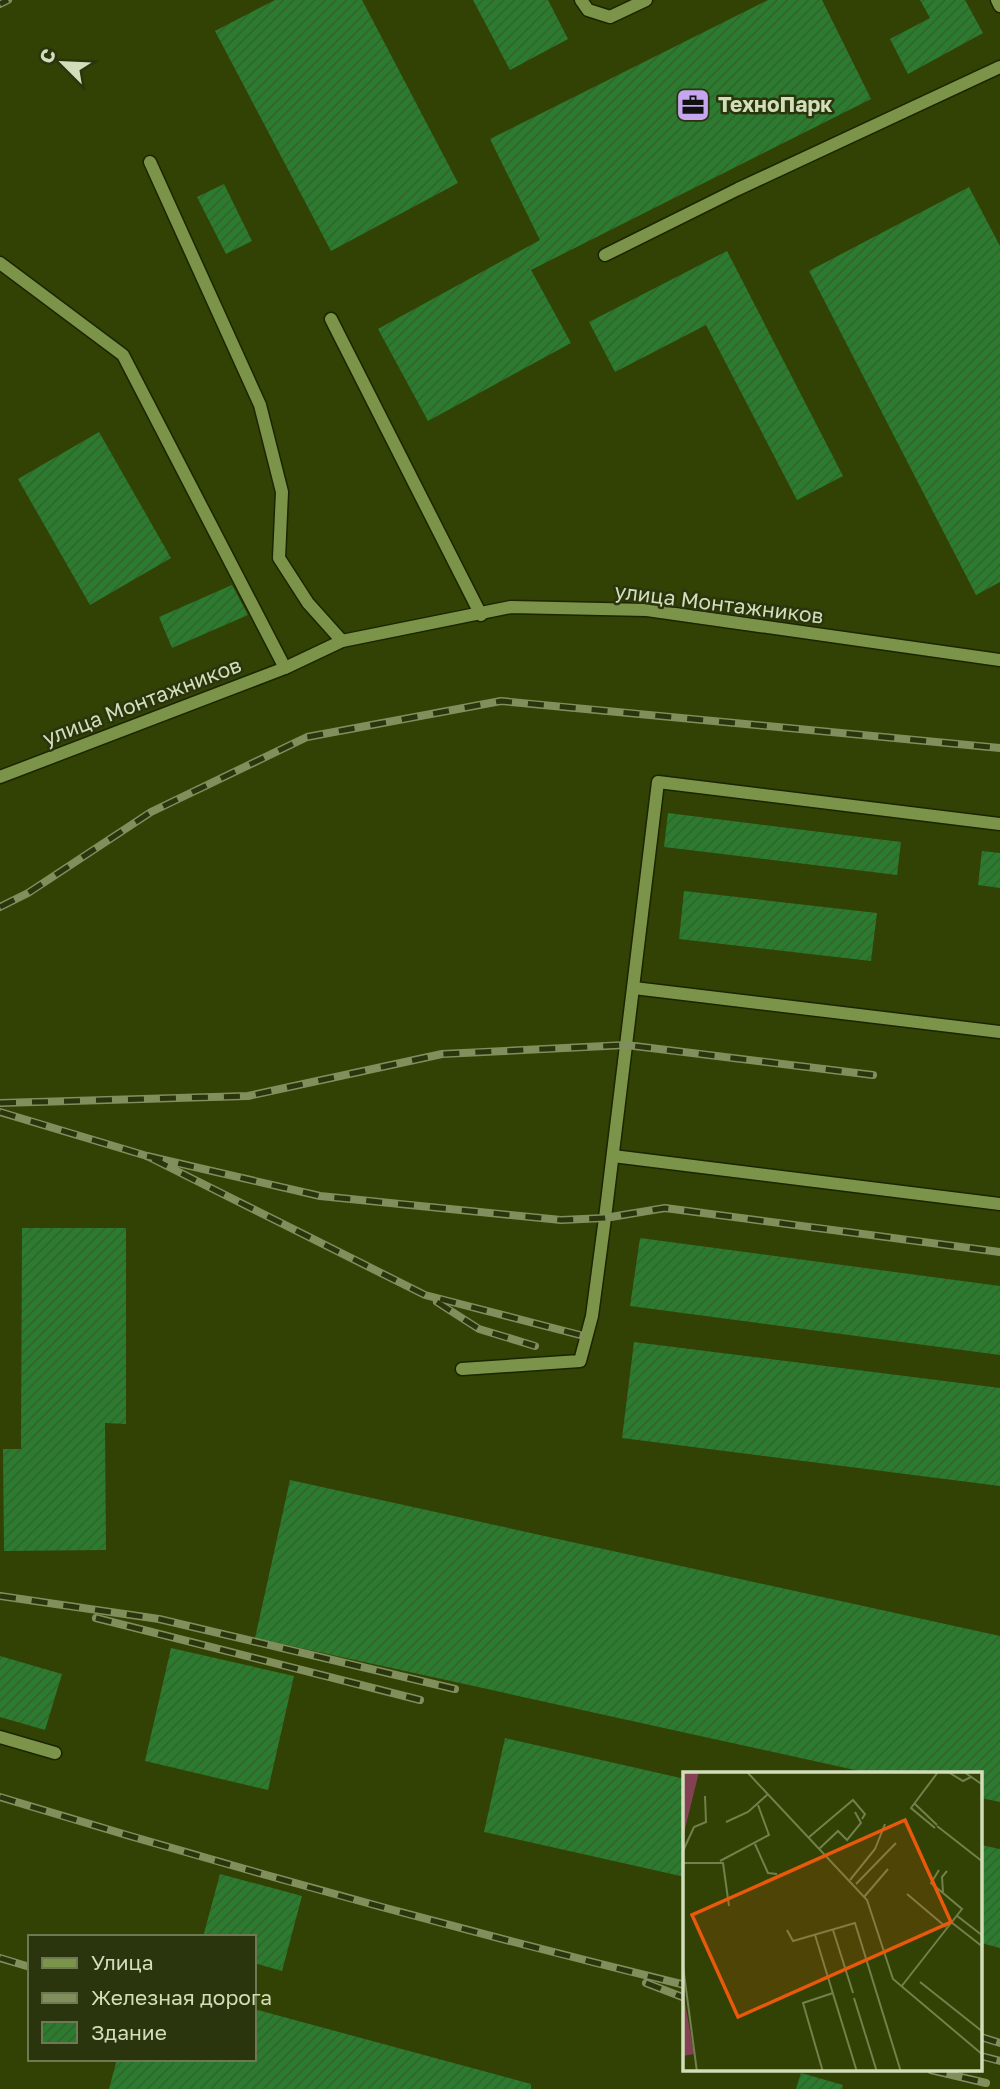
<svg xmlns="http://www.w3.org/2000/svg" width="1000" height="2089" viewBox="0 0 1000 2089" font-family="'Golos Text',sans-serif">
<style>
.building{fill:url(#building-hatch)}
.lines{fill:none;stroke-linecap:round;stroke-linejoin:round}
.minor-casing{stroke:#1b2600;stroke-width:15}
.minor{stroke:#7c944a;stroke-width:12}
.rail-casing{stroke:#818f5d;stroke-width:8}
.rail{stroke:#2a350e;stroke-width:5;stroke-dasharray:16;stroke-linecap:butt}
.labels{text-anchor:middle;stroke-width:5;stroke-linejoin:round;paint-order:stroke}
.poi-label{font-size:21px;font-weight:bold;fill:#d1deb9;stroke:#2a350e;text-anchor:start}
.street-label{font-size:21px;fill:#d1deb9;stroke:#2a350e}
.inset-road{fill:none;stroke:#72804c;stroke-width:2}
.view{fill:#e8590c;fill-opacity:0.15;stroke:#e8590c;stroke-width:3.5}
.inset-edge{fill:none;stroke:#d1deb9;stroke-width:3.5}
</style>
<defs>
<pattern id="building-hatch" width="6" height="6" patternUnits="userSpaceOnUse" patternTransform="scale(1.75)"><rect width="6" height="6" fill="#2b7c2e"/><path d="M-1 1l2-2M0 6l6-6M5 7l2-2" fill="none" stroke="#346232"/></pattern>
</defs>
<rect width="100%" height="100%" fill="#324104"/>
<g class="building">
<path d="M275 0H362L458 183 331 251 215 31Z"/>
<path d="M473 0H548L568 39 510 70Z"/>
<path d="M768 0H822L871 99 531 270 571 343 428 421 378 329 540 240 490 139Z"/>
<path d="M920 0H965L983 33 908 74 890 39 930 18Z"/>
<path d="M224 184 252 241 226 254 197 197Z"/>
<path d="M969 187 1000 246V582L976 595 809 271Z"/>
<path d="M727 251 843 476 797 500 706 325 615 372 589 322Z"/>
<path d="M99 432 171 558 90 605 18 479Z"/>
<path d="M232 585 248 615 172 648 159 617Z"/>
<path d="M668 813 901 842 897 875 664 847Z"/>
<path d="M982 851 1000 853V888L978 885Z"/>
<path d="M684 891 877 913 871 961 679 939Z"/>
<path d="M22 1228H126V1424L105 1423 106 1550 4 1551 3 1449H21Z"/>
<path d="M640 1238 1000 1286V1355L630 1306Z"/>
<path d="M634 1342 1000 1388V1486L622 1438Z"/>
<path d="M290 1480 1000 1636V1802L981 1798V1774H873L255 1638Z"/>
<path d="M171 1648 294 1676 268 1790 145 1761Z"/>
<path d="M0 1656 62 1674 45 1730 0 1717Z"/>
<path d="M505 1738 685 1779V1877L484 1832Z"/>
<path d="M981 1845 1000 1849V1948L981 1943Z"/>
<path d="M220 1874 302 1896 282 1971 254 1963V1937H203Z"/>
<path d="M254 2009 531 2084V2089H109L117 2059H254Z"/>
<path d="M801 2073 843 2085 842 2089H796Z"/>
</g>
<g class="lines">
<g class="minor-casing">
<g id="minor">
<path d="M581 0 588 10 610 17 646 0"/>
<path d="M997 0 1000 6"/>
<path d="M150 162 260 405 282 492 279 558 308 603 342 641"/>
<path d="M605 255 738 189 1000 67"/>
<path d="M0 263 123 355 285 668"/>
<path d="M331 319 481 615"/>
<path d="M0 777 285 668 342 641 511 607 647 610 1000 660"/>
<path d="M634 988 1000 1032"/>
<path d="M613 1156 1000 1204"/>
<path d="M462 1369 580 1361 592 1316 605 1218 658 782 1000 824"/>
<path d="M0 1737 55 1753"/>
</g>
</g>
<use href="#minor" class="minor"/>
<g class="rail-casing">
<g id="rail">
<path d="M0 4 8 0"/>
<path d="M0 907 28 893 151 812 307 737 501 701 1000 748"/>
<path d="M0 1103 248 1096 442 1054 626 1045 873 1075"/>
<path d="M0 1112 147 1156 425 1295 580 1335"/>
<path d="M147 1156 320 1196 561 1220 605 1218 665 1208 1000 1252"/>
<path d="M437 1302 479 1329 535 1346"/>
<path d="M0 1596 159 1619 455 1689"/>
<path d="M96 1618 420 1700"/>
<path d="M0 1797C226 1866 455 1929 685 1985"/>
<path d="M0 1958 30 1967"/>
<path d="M646 1983 685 1998"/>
<path d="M981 2037 1000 2043"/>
<path d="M981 2056 1000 2061"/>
<path d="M931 2070 986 2083"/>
</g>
</g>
<use href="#rail" class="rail"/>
</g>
<defs>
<g id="office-square" transform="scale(1.75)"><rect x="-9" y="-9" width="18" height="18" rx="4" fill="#c6a6f0" stroke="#2a350e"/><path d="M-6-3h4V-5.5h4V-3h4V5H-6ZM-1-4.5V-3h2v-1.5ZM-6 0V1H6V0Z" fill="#111"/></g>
</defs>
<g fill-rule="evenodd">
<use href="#office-square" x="693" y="105"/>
</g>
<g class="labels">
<g class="poi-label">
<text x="718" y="112">ТехноПарк</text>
</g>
<g class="street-label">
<text transform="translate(719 604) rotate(7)" y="7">улица Монтажников</text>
<text transform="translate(142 702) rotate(-21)" y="7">улица Монтажников</text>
</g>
</g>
<g transform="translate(683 1772)">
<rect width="299" height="299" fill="#324104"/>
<path d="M0 219 11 282 0 284Z" fill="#854154"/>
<path d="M0 0H16L0 65Z" fill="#854154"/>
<path class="inset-road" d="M64 0 184 128 210 207 300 283M265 0 280 9 288 5M281 0 300 13M231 31 254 53M43 50 65 40 85 22M254 54 300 90M252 56 228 36 255 0M125 66 170 28 182 42 179 47M72 72 85 101 94 102M136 77 155 59 164 68 178 51 172 40M0 79 11 55 23 50 22 24M37 89 86 63 75 33M0 91H40L46 134M167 108 192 77 202 52M173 112 213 71M260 120 259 105 264 99M224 122 263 155M181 125 205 97M273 143 300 164M268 150 300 175M104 158 110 169 172 151 218 300M150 158 170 221M132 163 174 300M0 194 14 300M237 210 300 260M218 215 279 137 248 111 256 98M171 226 194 300M140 300 120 231 150 221"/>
<path class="view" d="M222 48 268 150 55 245 9 143Z"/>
<rect width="299" height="299" class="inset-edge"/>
</g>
<rect x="28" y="1935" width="228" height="126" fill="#2a350e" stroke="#6d7952" stroke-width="2"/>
<rect x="42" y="1958" width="35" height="10" fill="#7c944a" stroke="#6d7952" stroke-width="2"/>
<text x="91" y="1970" font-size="21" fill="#d1deb9">Улица</text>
<rect x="42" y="1993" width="35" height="10" fill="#818f5d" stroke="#6d7952" stroke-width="2"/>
<text x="91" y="2005" font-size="21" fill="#d1deb9">Железная дорога</text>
<rect x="42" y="2022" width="35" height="21" fill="url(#building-hatch)" stroke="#6d7952" stroke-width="2"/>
<text x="91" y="2040" font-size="21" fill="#d1deb9">Здание</text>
<g transform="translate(63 63) rotate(294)" stroke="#2a350e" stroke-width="5" paint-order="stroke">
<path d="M0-5L12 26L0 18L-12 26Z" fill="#d1deb9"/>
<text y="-10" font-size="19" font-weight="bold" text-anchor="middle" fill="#d1deb9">С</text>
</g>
</svg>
